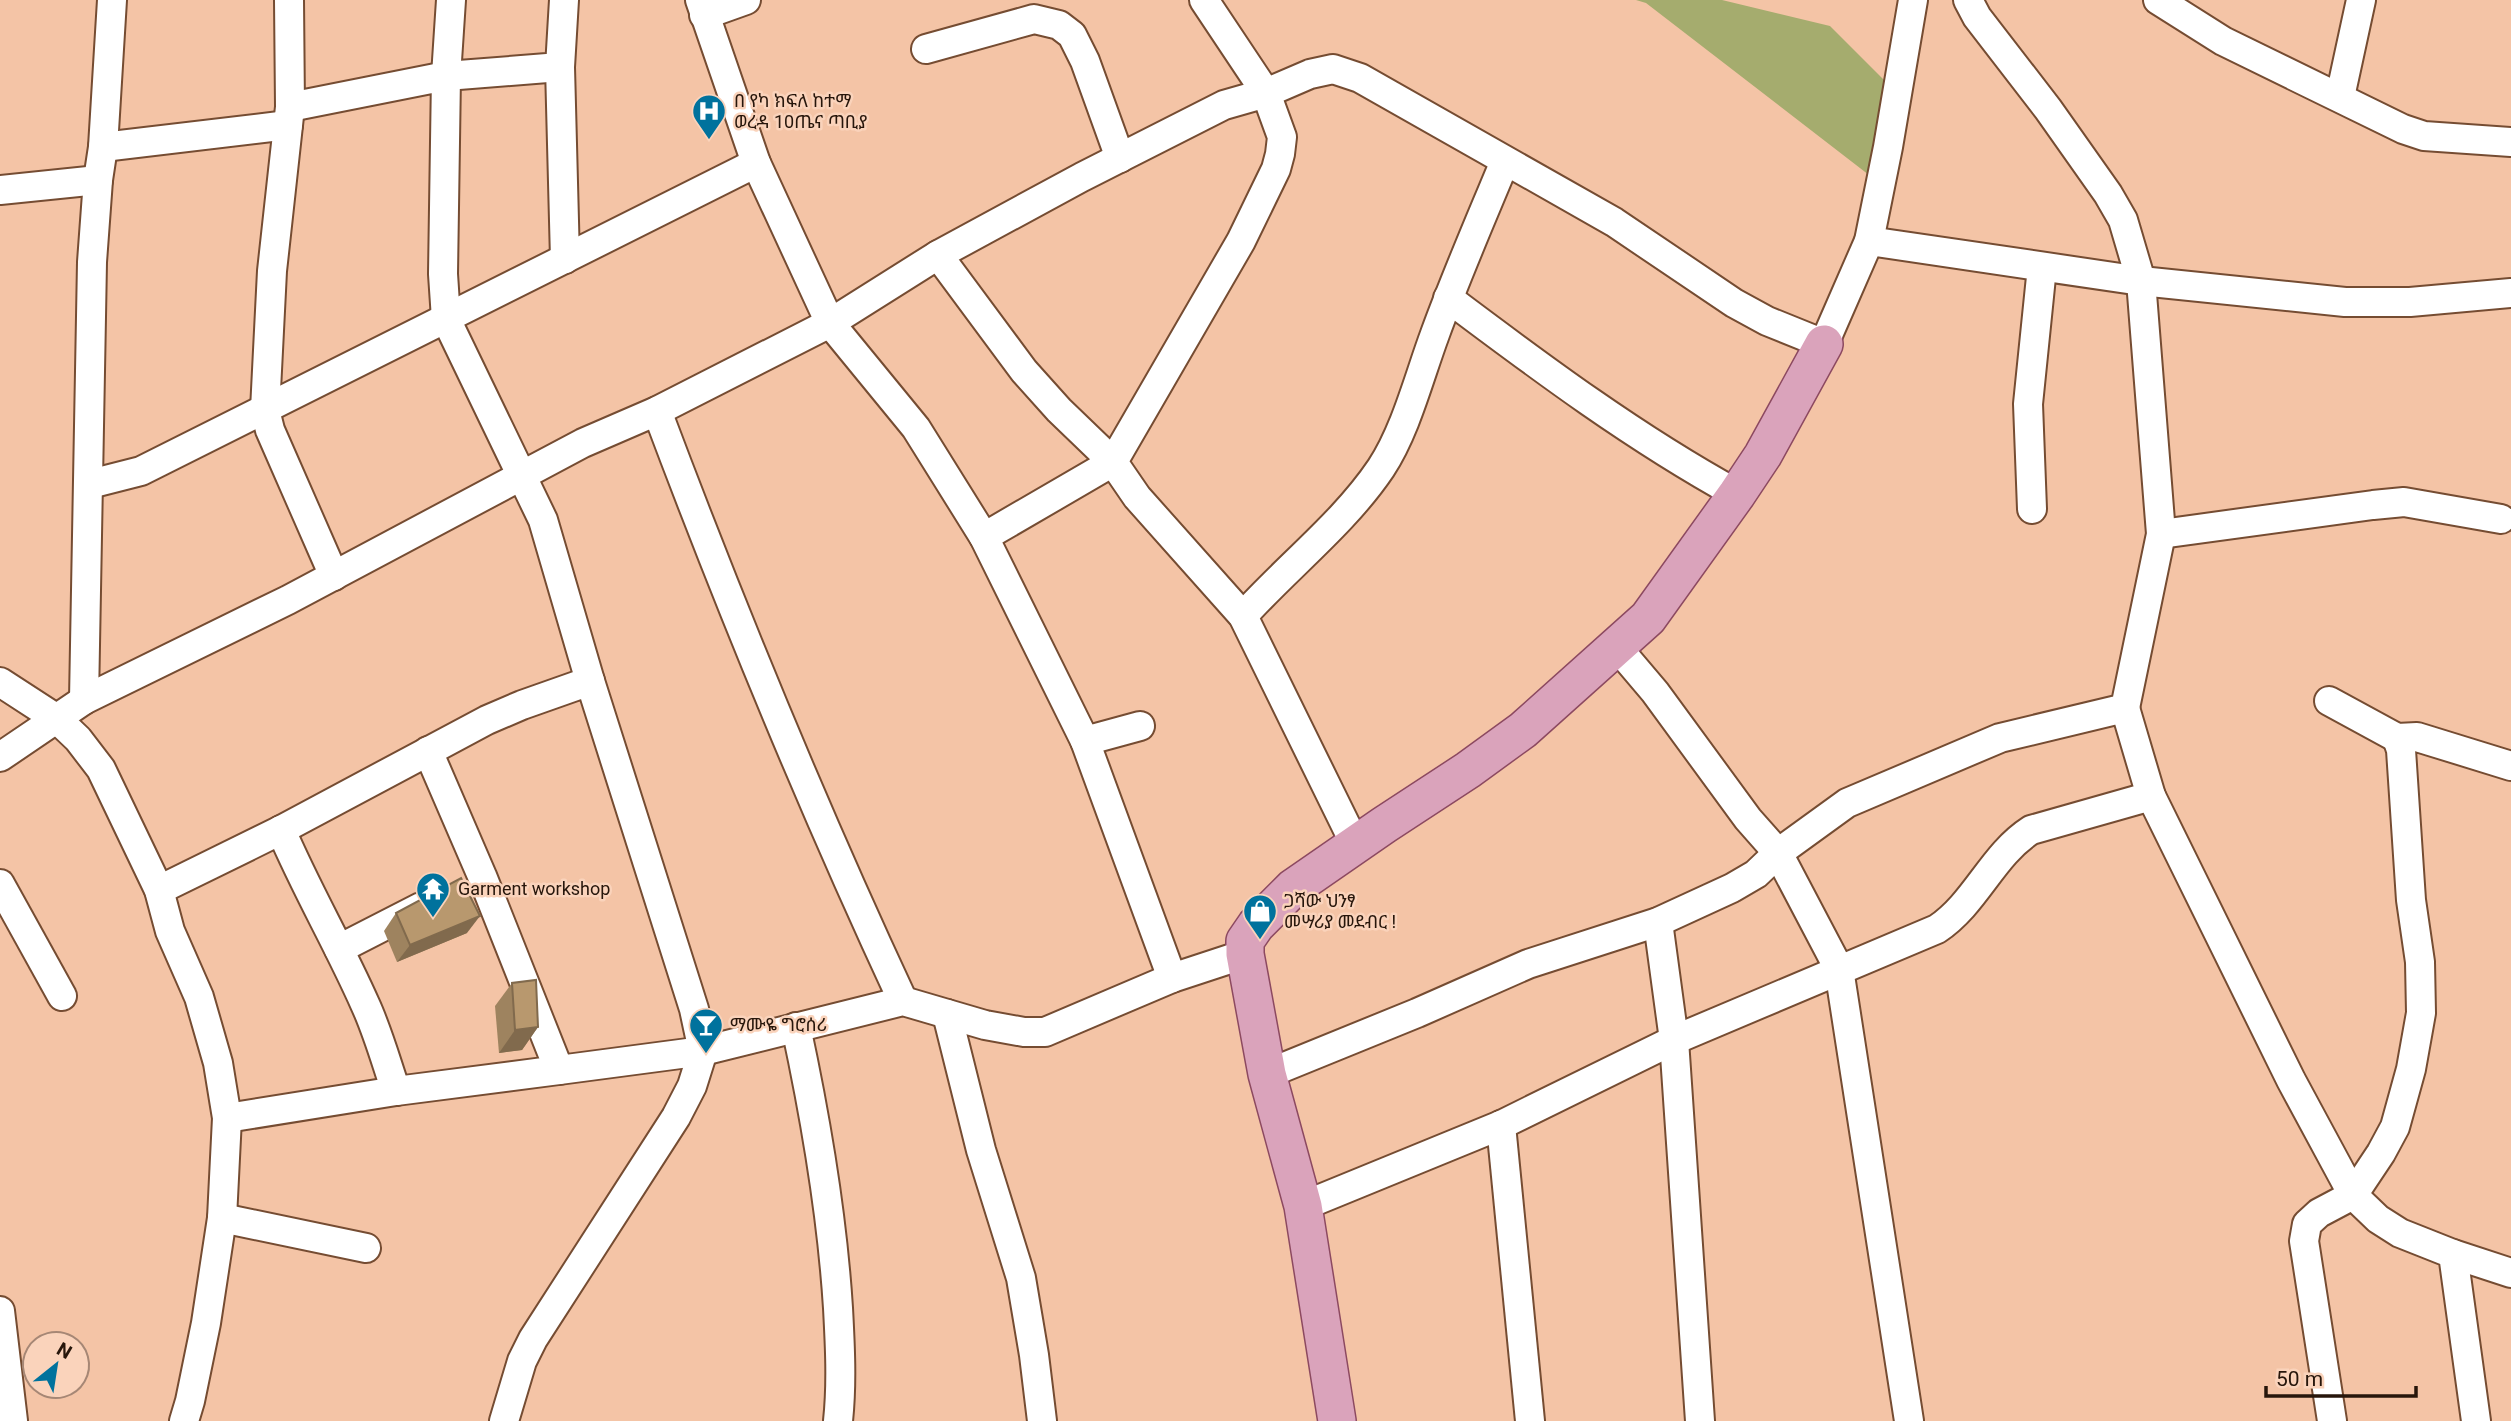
<svg xmlns="http://www.w3.org/2000/svg" width="2511" height="1421" viewBox="0 0 2511 1421" font-family="Roboto,'Noto Sans Ethiopic',sans-serif">
<style>
.green{fill:#a5ac6e}
.lines{fill:none;stroke-linecap:round;stroke-linejoin:round}
.minor-casing{stroke:#754c32;stroke-width:32}
.major-casing{stroke:#8c4960;stroke-width:40}
.minor{stroke:#fff;stroke-width:28}
.major{stroke:#daa3bb;stroke-width:37}
.wall{fill:#9e835f}
.shaded-wall{fill:#816a4d}
.building{fill:#b8986e;stroke:#816a4d;stroke-width:2}
.labels{text-anchor:middle;stroke-width:5;stroke-linejoin:round;paint-order:stroke}
.poi-label{font-size:18px;fill:#27160b;stroke:#fad3bb;text-anchor:start}
</style>
<rect width="100%" height="100%" fill="#f4c4a6"/>
<path class="green" d="M1636 0H1722L1830 26 1884 80 1869 175 1646 3Z"/>
<g class="lines">
<g class="minor-casing">
<g id="minor">
<path d="M289 0 290 107 446 76 443 274 446 319 543 520 590 681"/>
<path d="M451 0 446 76 560 67 564 0"/>
<path d="M700 0 756 163 830 323 916 428 984 537 1085 741 1172 978"/>
<path d="M1204 0 1266 93 1282 137 1280 154 1276 169 1241 241 1113 462 1137 497 1243 616 1356 846"/>
<path d="M2158 0 2223 41 2403 129 2424 136 2511 142"/>
<path d="M704 15 746 0"/>
<path d="M926 49 1034 19 1059 25 1072 35 1085 61 1120 158"/>
<path d="M560 67 565 259"/>
<path d="M2340 97 2361 0"/>
<path d="M290 107 272 271 265 410 270 430 334 576"/>
<path d="M103 147 288 125"/>
<path d="M0 190 98 180"/>
<path d="M1869 241 2141 281 2345 302H2410L2511 293"/>
<path d="M938 255 1024 371 1059 410 1113 462 984 537"/>
<path d="M1448 298C1541 368 1635 438 1737 494"/>
<path d="M657 411C732 611 813 808 903 1001"/>
<path d="M90 484 141 471 756 163"/>
<path d="M2032 509 2028 404 2042 267"/>
<path d="M2161 534 2373 505 2404 502 2501 519"/>
<path d="M1243 616C1287 567 1344 523 1381 468 1406 430 1419 377 1435 334 1456 276 1481 219 1505 161"/>
<path d="M1616 646 1655 692 1748 819 1778 853 1839 969 1909 1421"/>
<path d="M0 682 57 719 78 739 101 769 159 890 170 931 199 997 218 1063 227 1118 222 1218 206 1323 190 1401 184 1421"/>
<path d="M84 700 92 262 98 180 103 147 112 0"/>
<path d="M2329 701 2397 738"/>
<path d="M1085 741 1140 726"/>
<path d="M0 757 84 700 288 600 583 443 657 411 830 323 938 255 1082 177 1224 105 1266 93 1310 74 1333 69 1360 78 1614 222 1734 303 1767 321 1824 344 1869 241 1888 147 1913 0"/>
<path d="M2151 796 2291 1080 2353 1195 2378 1219 2400 1233 2453 1254 2476 1421"/>
<path d="M281 830C306 889 339 945 365 1004 378 1032 386 1062 396 1091"/>
<path d="M0 884 62 996"/>
<path d="M159 890 281 830 487 720 522 705 590 681 694 1009 703 1051 692 1086 676 1117 533 1339 522 1361 504 1421"/>
<path d="M1658 922 1674 1040 1700 1421"/>
<path d="M339 949 421 907"/>
<path d="M947 1014 981 1150 1021 1278 1034 1355 1042 1421"/>
<path d="M796 1027C816 1120 832 1213 838 1308 840 1345 842 1384 838 1421"/>
<path d="M559 1070 703 1051 903 1001 985 1025 1024 1032H1045L1172 978 1245 954"/>
<path d="M1267 1074 1417 1013 1528 964 1658 922 1732 888 1756 874 1778 853 1847 803 2000 738 2125 708 2161 534 2141 281 2123 220 2108 194 2048 109 1977 17 1968 0"/>
<path d="M227 1118 396 1091 559 1070 482 876 428 751"/>
<path d="M1501 1125 1530 1421"/>
<path d="M1303 1206 1501 1125 1674 1040 1937 929C1976 903 1992 855 2031 830L2151 796 2125 708"/>
<path d="M222 1218 366 1248"/>
<path d="M2453 1254 2511 1273"/>
<path d="M0 1311 13 1421"/>
<path d="M2332 1421 2304 1241 2307 1224 2319 1213 2353 1195 2381 1153 2395 1127 2411 1069 2421 1013 2420 962 2411 900 2401 750 2397 738 2417 737 2511 766"/>
</g>
</g>
<g class="major-casing">
<path id="major" d="M1337 1421 1303 1206 1267 1074 1245 954V941L1256 925 1293 888 1384 825 1468 770 1523 730 1648 618 1737 494 1763 455 1824 344"/>
</g>
<use href="#minor" class="minor"/>
<use href="#major" class="major"/>
</g>
<g class="wall">
<path d="M396 913 467 933 397 962 384 931Z"/>
<path d="M512 983 538 1027 522 1050 499 1053 495 1006Z"/>
</g>
<g class="shaded-wall">
<path d="M480 916 467 933 397 962 410 945Z"/>
<path d="M538 1027 522 1050 499 1053 515 1030Z"/>
</g>
<g class="building">
<path d="M461 878 480 916 410 945 396 913Z"/>
<path d="M536 980 538 1027 515 1030 512 983Z"/>
</g>
<defs>
<g id="hospital-pin" transform="scale(1.75)"><path d="M0 17L-7.5 6A9.5 9.5 0 1 1 7.5 6Z" fill="#00729d" stroke="#fad3bb"/><path d="M-5-5h3v3.5h4V-5h3V5h-3V1.5h-4V5h-3Z" fill="#fff"/></g>
<g id="temple-pin" transform="scale(1.75)"><path d="M0 17L-7.5 6A9.5 9.5 0 1 1 7.5 6Z" fill="#00729d" stroke="#fad3bb"/><path d="M0-6L5-2H3V0L6.5 2.5H4V6H1.5V3h-3V6H-4V2.5H-6.5L-3 0V-2H-5Z" fill="#fff"/></g>
<g id="shop-pin" transform="scale(1.75)"><path d="M0 17L-7.5 6A9.5 9.5 0 1 1 7.5 6Z" fill="#00729d" stroke="#fad3bb"/><path d="M-5-2.5h2.3a2.7 3.5 0 0 1 5.4 0H5L5.5 6h-11ZM-1.5-2.5h3a1.5 2.3 0 0 0-3 0Z" fill="#fff"/></g>
<g id="bar-pin" transform="scale(1.75)"><path d="M0 17L-7.5 6A9.5 9.5 0 1 1 7.5 6Z" fill="#00729d" stroke="#fad3bb"/><path d="M-6-5H6L.8 .8V4.5H3.5V6h-7V4.5H-.8V.8Z" fill="#fff"/></g>
</defs>
<g fill-rule="evenodd">
<use href="#hospital-pin" x="709" y="111"/>
<use href="#temple-pin" x="433" y="889"/>
<use href="#shop-pin" x="1260" y="911"/>
<use href="#bar-pin" x="706" y="1025"/>
</g>
<g class="labels">
<g class="poi-label">
<text x="734" y="107">በ የካ ክፍለ ከተማ<tspan x="734" dy="21">ወረዳ 10ጤና ጣቢያ</tspan></text>
<text x="458" y="895">Garment workshop</text>
<text x="1284" y="907">ጋሻው ህንፃ<tspan x="1284" dy="21">መሣሪያ መደብር !</tspan></text>
<text x="730" y="1031">ማሙዬ ግሮሰሪ</text>
</g>
</g>
<g transform="translate(56 1365) rotate(30)"><circle r="33" fill="#fad3bb" stroke="#a68775" stroke-width="2"/>
<path d="M0-5L12 26L0 18L-12 26Z" fill="#00729d"/>
<text y="-10" font-size="19" font-weight="bold" text-anchor="middle" fill="#27160b">N</text>
</g>
<path d="M2266 1386v10h150v-10" fill="none" stroke="#27160b" stroke-width="3.5"/>
<text x="2276" y="1386" font-size="21" fill="#27160b" stroke="#fad3bb" stroke-width="5" paint-order="stroke">50 m</text>
</svg>
